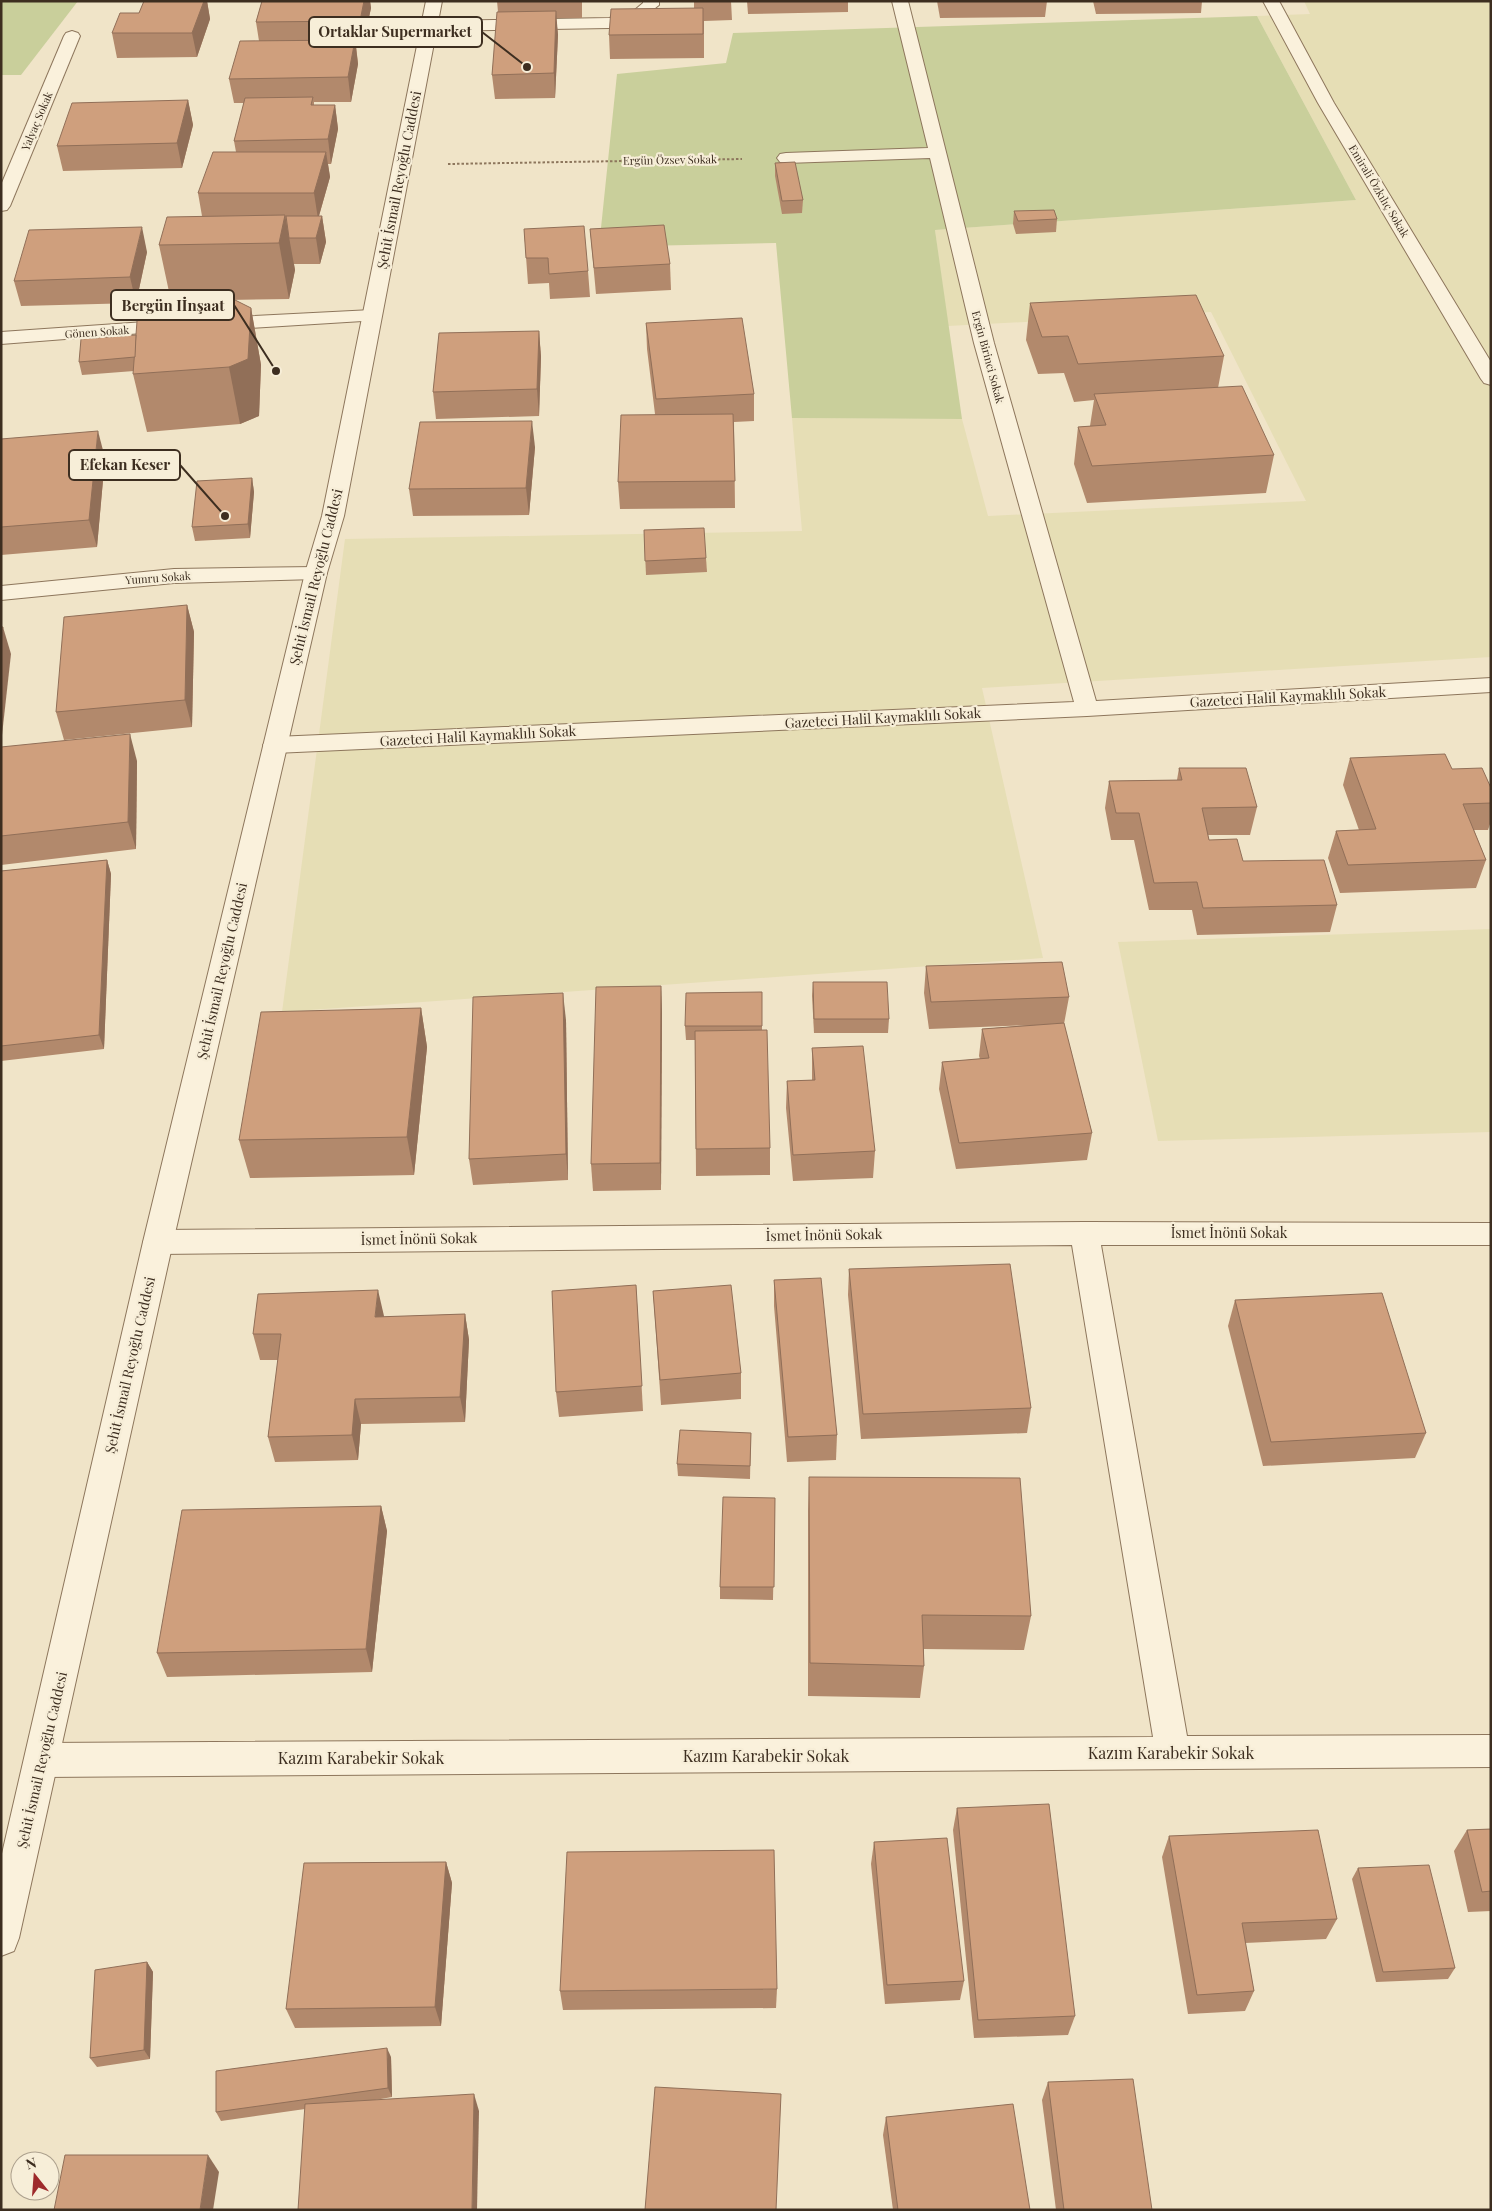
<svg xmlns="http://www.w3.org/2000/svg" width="1492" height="2211" viewBox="0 0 1492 2211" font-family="'Playfair Display',serif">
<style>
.farmland{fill:#e6deb5}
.green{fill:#c9cf9b}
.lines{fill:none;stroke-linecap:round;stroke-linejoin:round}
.service-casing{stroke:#8d765c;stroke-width:2}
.minor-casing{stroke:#8d765c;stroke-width:2}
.tertiary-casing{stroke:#8d765c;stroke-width:2}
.path{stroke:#8d765c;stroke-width:2;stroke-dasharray:2.5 2;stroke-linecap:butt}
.service{fill:#faf1dc;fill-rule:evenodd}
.minor{fill:#faf1dc;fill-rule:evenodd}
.tertiary{fill:#faf1dc;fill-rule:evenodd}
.wall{fill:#b2896c}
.shaded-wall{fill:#916f58}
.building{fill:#cf9f7d;stroke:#916f58}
.labels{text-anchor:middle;stroke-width:4.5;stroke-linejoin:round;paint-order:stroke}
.far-street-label{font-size:11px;fill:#3d2e20;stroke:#f7eed8}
.street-label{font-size:14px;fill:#3d2e20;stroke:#f7eed8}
.near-street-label{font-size:16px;fill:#3d2e20;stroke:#f7eed8}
.leader{fill:none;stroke:#3d2e20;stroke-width:2}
.callout-dot{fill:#3d2e20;stroke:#f7eed8;stroke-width:2}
.callout{fill:#f7eed8;stroke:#3d2e20;stroke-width:2}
.callout-label{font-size:15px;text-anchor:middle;font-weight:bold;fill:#3d2e20}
</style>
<rect width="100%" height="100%" fill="#f0e4c8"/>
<g class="farmland">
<path d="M1304 1H1491V657L982 688 1043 958 282 1012 345 539 802 531 792 418 962 419 988 516 1306 501 1211 312 948 326 935 230 1356 200 1257 16 1310 14Z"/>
<path d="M1491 929V1132L1158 1141 1118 942Z"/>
</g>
<g class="green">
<path d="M1 1H78L21 75H1Z"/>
<path d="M1257 16 1356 200 935 230 962 419 792 418 776 243 599 247 617 74 726 63 733 33Z"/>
</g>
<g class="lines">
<g class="service-casing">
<path id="service" d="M643 1H659V5L640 20 609 28 429 31 423 29 421 26 423 23 429 21 609 18 630 14 643 3Z"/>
</g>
<g class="minor-casing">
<g id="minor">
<path d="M892 1H908L994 343 1096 701 1491 678V692L1087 716 275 753 267 750 263 745 267 740 275 737 1074 702 974 343 930 158 786 163 780 162 777 158 780 154 786 153 928 148Z"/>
<path d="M1263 1H1279L1334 103 1491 362V385L1484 383 1481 379 1318 103Z"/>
<path d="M72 31 78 33 80 36 10 206 7 210 1 211V185L64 36 66 33Z"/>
<path d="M372 310 379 312 381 316 379 320 217 330 210 328 208 324 210 320 217 318Z"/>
<path d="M174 320 181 322 183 326 181 330 1 344V332Z"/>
<path d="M316 567 324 568 327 573 324 578 316 579 174 583 1 600V586L174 569Z"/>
<path d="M1085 1222 1491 1223V1245H1101L1187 1736 1491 1735V1767L42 1777 30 1772 25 1760 30 1748 42 1743 1153 1737 1072 1245 158 1254 148 1250 143 1242 148 1234 158 1230Z"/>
</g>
</g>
<g class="tertiary-casing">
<path id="tertiary" d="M426 1H442L344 516 327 573 173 1242 19 1938 14 1951 1 1956V1858L143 1242 305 573 322 516Z"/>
</g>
<path class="path" d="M448 164 742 159"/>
<use href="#service" class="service"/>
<use href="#minor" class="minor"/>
<use href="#tertiary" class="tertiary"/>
</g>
<g class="wall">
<path d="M144 1H207L210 19 197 57 117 58 112 33 139 13Z"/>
<path d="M262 1H370L371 8 363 45H356L358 64 351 102H314V105H335L338 129 331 164H328L330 177 319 216H322L326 242 320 264H294L295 270 289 299 171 301 159 245 202 216 198 193 236 152 234 141 244 103H234L229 79 259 41 256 22Z"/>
<path d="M497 1H582V18H556L558 35 555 98 495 99 492 75 498 12Z"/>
<path d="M694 1H731L732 20 704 21V58L610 59 609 35 694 8Z"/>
<path d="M747 1H848V12L748 14Z"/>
<path d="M937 1H1047L1045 17 940 18Z"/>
<path d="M1093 1H1202L1201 13 1096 14Z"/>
<path d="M188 100 193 125 182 168 63 171 57 146Z"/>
<path d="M775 163 803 200 802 213 782 214 775 176Z"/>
<path d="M1014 211 1057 219 1056 232 1016 234 1013 224Z"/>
<path d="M524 229 588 271 590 297 550 299 549 283 528 284Z"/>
<path d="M590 229 670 264 671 290 596 294Z"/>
<path d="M147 252 136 303 21 306 14 281Z"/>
<path d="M1030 303 1224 356 1218 388 1274 455 1266 493 1087 503 1074 464 1078 427 1090 426 1094 400 1074 402 1064 373 1038 374 1026 340Z"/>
<path d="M251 308 261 365 259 416 240 424 147 432 133 374 134 371 82 375 79 362 136 335Z"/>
<path d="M646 323 754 394V421L734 422 735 508 620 509 618 482 655 414 647 349Z"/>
<path d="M539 331 541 357 539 416 436 419 433 392Z"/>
<path d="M1 439 105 458 97 547 1 555Z"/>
<path d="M535 447 529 515 413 516 409 489Z"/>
<path d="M252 478 254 492 250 538 195 541 192 527Z"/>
<path d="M644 530 706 558 707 572 646 575Z"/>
<path d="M187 605 194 632 192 727 64 740 56 712Z"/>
<path d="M1 747 137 761 136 849 1 865Z"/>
<path d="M1350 758 1452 769 1491 788V821L1488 830H1474L1486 860 1476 888 1340 893 1328 858 1336 831 1359 830 1343 785Z"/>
<path d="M1179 768 1257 807 1250 835H1208L1209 840 1243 861 1337 905 1330 932 1197 935 1192 910H1149L1134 840H1111L1105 808 1109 781 1177 780Z"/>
<path d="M107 860 111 874 104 1049 1 1061V871Z"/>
<path d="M926 966 1069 997 1064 1024 1092 1133 1087 1160 956 1169 939 1089 942 1062 980 1059 979 1056 982 1029 1029 1025 929 1029 924 993Z"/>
<path d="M813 982 889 1019 888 1033H814L812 996Z"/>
<path d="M661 986 662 1013 661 1190 593 1191 591 1164Z"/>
<path d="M762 992V1030L770 1148V1175L696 1176 695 1040H686L685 1026Z"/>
<path d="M421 1008 427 1047 414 1175 250 1178 239 1140Z"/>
<path d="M566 1020 568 1180 473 1185 469 1159Z"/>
<path d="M812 1048 875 1151 873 1178 793 1181 786 1108 787 1081 812 1080Z"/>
<path d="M849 1269 1031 1408 1027 1433 861 1439 848 1295Z"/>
<path d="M774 1280 837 1435 836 1460 787 1462 774 1306Z"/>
<path d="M636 1285 643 1411 559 1417 556 1392Z"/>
<path d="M653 1291 741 1373V1399L661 1405Z"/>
<path d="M1235 1300 1426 1433 1415 1458 1263 1466 1228 1326Z"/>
<path d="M465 1314 469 1340 465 1422 361 1424 358 1460 275 1462 268 1437 278 1360H260L253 1334 384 1317Z"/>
<path d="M751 1433 750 1479 678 1476 677 1464Z"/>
<path d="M809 1477 1031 1616 1024 1650 924 1649V1666L920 1698 808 1696V1511Z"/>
<path d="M775 1498 773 1600 720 1599V1587Z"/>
<path d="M381 1506 387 1531 372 1672 167 1677 157 1653Z"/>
<path d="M957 1808 1075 2016 1068 2035 974 2038 953 1830Z"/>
<path d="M1491 1829V1911L1468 1912 1454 1851 1467 1830Z"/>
<path d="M1169 1836 1337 1919 1326 1939 1245 1943 1254 1991 1245 2011 1188 2014 1162 1857Z"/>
<path d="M874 1842 964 1981 960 2000 885 2004 871 1864Z"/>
<path d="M446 1862 452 1883 441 2026 295 2028 286 2009Z"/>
<path d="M1358 1868 1455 1968 1448 1979 1376 1982 1352 1879Z"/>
<path d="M147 1962 153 1972 150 2059 97 2067 90 2058Z"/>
<path d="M777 1989 776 2008 563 2010 560 1991Z"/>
<path d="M391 2057 392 2097 375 2100 479 2111 305 2109 221 2121 216 2112Z"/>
<path d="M1048 2082 1152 2210H1056L1042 2100Z"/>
<path d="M886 2117 1030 2210H893L883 2135Z"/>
</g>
<g class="shaded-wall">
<path d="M204 1H207L210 19 197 57 192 33Z"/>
<path d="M364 1H370L371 8 363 45 360 21Z"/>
<path d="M556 11 558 35 555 98 554 73Z"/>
<path d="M355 40 358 64 351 102 348 77Z"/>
<path d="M188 100 193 125 182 168 177 143Z"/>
<path d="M335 105 338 129 331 164 328 139Z"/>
<path d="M326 152 330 177 318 219 314 193Z"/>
<path d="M285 215 295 270 289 299 279 243Z"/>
<path d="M322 216 326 242 320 264 316 238Z"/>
<path d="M142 227 147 252 136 303 130 277Z"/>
<path d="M251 308 261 365 259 416 240 424 229 367Z"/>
<path d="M539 331 541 357 539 416 537 389Z"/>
<path d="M532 421 535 447 529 515 526 488Z"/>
<path d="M98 431 105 458 97 547 89 520Z"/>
<path d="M252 478 254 492 250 538 248 524Z"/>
<path d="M187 605 194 632 192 727 185 700Z"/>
<path d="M3 627 11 654 2 735 1 733V638Z"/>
<path d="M130 734 137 761 136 849 128 822Z"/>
<path d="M107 860 111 874 104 1049 99 1035Z"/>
<path d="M661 986 662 1013 661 1190 660 1163Z"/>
<path d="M563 993 566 1020 568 1180 566 1154Z"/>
<path d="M421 1008 427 1047 414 1175 407 1137Z"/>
<path d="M378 1290 384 1316 381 1343 375 1317Z"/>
<path d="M465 1314 469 1340 465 1422 460 1397Z"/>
<path d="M355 1399 361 1424 358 1460 352 1435Z"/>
<path d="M381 1506 387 1531 372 1672 366 1649Z"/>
<path d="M446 1862 452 1883 441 2026 435 2007Z"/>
<path d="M147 1962 153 1972 150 2059 144 2050Z"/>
<path d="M387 2048 391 2057 392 2097 388 2088Z"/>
<path d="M474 2094 479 2111 477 2210H472Z"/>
<path d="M208 2155 219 2172 213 2210H200Z"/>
</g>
<g class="building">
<path d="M144 1H204L192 33H112L120 13H139Z"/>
<path d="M262 1H364L360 21 256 22Z"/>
<path d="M703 8V34L609 35 611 9Z"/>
<path d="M556 11 554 73 492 75 497 12Z"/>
<path d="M355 40 348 77 229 79 240 41Z"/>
<path d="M313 97 311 105H335L328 139 234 141 245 98Z"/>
<path d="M188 100 177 143 57 146 72 103Z"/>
<path d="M213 152H326L314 193H198Z"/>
<path d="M795 162 803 200 782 201 775 163Z"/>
<path d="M1054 210 1057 219 1018 221 1014 211Z"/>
<path d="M285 215 279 243 159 245 167 217Z"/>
<path d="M286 216H322L316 238H289Z"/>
<path d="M664 225 670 264 594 268 590 229Z"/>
<path d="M584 226 588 271 549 274 548 258H526L524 229Z"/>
<path d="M142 227 130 277 14 281 29 230Z"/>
<path d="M1196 295 1224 356 1078 364 1068 336 1042 337 1030 303Z"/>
<path d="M235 300 251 308 248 359 229 367 133 374 138 308Z"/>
<path d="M742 318 754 394 656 399 646 323Z"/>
<path d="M539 331 537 389 433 392 439 333Z"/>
<path d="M136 335 135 357 79 362 81 339Z"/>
<path d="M1242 386 1274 455 1092 466 1078 427 1106 425 1094 394Z"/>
<path d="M733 414 735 481 618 482 621 415Z"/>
<path d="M532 421 526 488 409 489 420 422Z"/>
<path d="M98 431 89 520 1 527V439Z"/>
<path d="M252 478 248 524 192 527 197 481Z"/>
<path d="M704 528 706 558 645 561 644 530Z"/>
<path d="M187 605 185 700 56 712 64 617Z"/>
<path d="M1 627H3L1 638Z"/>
<path d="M130 734 128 822 1 836V747Z"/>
<path d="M1445 754 1452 769 1482 768 1491 788V803L1463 804 1486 860 1348 865 1336 831 1376 829 1350 758Z"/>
<path d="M1179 768H1246L1257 807 1202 808 1209 840 1237 839 1243 861 1324 860 1337 905 1203 908 1197 882 1154 883 1139 813H1116L1109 781 1182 780Z"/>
<path d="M107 860 99 1035 1 1046V871Z"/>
<path d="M1062 962 1069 997 931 1002 926 966Z"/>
<path d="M813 982H887L889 1019H814Z"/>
<path d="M661 986 660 1163 591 1164 596 987Z"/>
<path d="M762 992V1026H685L686 993Z"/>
<path d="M563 993 566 1154 469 1159 473 997Z"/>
<path d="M421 1008 407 1137 239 1140 261 1012Z"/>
<path d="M1064 1023 1092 1133 959 1143 942 1062 989 1058 982 1029Z"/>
<path d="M767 1030 770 1148 696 1149 695 1031Z"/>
<path d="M863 1046 875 1151 793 1155 787 1081 815 1080 812 1048Z"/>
<path d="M1010 1264 1031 1408 863 1414 849 1269Z"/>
<path d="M821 1278 837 1435 788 1437 774 1280Z"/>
<path d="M636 1285 642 1386 556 1392 552 1291Z"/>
<path d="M731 1285 741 1373 660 1380 653 1291Z"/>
<path d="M378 1290 375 1317 465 1314 460 1397 355 1399 352 1435 268 1437 281 1334H253L258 1294Z"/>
<path d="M1382 1293 1426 1433 1271 1442 1235 1300Z"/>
<path d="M680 1430 751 1433 750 1466 677 1464Z"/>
<path d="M809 1477 1020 1478 1031 1616 922 1615 924 1666 810 1663Z"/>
<path d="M723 1497 775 1498 774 1587H720Z"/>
<path d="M381 1506 366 1649 157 1653 182 1510Z"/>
<path d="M1049 1804 1075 2016 978 2020 957 1808Z"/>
<path d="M1491 1829V1891L1482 1892 1467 1830Z"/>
<path d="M1318 1830 1337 1919 1242 1923 1254 1991 1197 1995 1169 1836Z"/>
<path d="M947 1838 964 1981 887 1985 874 1842Z"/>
<path d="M774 1850 777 1989 560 1991 567 1852Z"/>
<path d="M446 1862 435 2007 286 2009 304 1863Z"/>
<path d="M1429 1865 1455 1968 1383 1972 1358 1868Z"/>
<path d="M147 1962 144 2050 90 2058 95 1970Z"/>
<path d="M387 2048 388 2088 216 2112V2071Z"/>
<path d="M1133 2079 1152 2210H1064L1048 2082Z"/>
<path d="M655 2087 781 2094 776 2210H645Z"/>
<path d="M474 2094 472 2210H298L305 2104Z"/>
<path d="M1013 2104 1030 2210H898L886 2117Z"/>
<path d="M65 2155H208L200 2210H54Z"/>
</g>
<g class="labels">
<g class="far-street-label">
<text transform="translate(37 121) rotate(-67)" y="4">Yalyaç Sokak</text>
<text transform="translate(670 160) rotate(-1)" y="4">Ergün Özsev Sokak</text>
<text transform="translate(1379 191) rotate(59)" y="4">Emirali Özkılıç Sokak</text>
<text transform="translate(97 332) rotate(-4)" y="4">Gönen Sokak</text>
<text transform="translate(988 357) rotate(75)" y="4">Ergin Birinci Sokak</text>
<text transform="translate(158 578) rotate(-4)" y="4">Yumru Sokak</text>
</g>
<g class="street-label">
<text transform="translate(399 180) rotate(-79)" y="5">Şehit İsmail Reyoğlu Caddesi</text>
<text transform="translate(316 577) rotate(-76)" y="5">Şehit İsmail Reyoğlu Caddesi</text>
<text transform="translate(1288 697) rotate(-3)" y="5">Gazeteci Halil Kaymaklılı Sokak</text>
<text transform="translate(883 718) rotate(-3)" y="5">Gazeteci Halil Kaymaklılı Sokak</text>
<text transform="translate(478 736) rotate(-3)" y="5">Gazeteci Halil Kaymaklılı Sokak</text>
<text transform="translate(222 971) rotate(-77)" y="5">Şehit İsmail Reyoğlu Caddesi</text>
<text x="1229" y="1238">İsmet İnönü Sokak</text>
<text transform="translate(824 1235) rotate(-1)" y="5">İsmet İnönü Sokak</text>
<text transform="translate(419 1239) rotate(-1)" y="5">İsmet İnönü Sokak</text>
<text transform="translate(130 1365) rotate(-77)" y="5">Şehit İsmail Reyoğlu Caddesi</text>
<text transform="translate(42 1760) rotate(-77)" y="5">Şehit İsmail Reyoğlu Caddesi</text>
</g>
<g class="near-street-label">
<text x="1171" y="1759">Kazım Karabekir Sokak</text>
<text x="766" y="1762">Kazım Karabekir Sokak</text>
<text x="361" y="1764">Kazım Karabekir Sokak</text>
</g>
</g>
<path class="leader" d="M527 67L482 32M276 371L234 305M225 516L180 465"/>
<g class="callout-dot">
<circle cx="527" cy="67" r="5"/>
<circle cx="276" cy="371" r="5"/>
<circle cx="225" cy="516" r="5"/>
</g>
<g class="callout">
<rect x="309" y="17" width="173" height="30" rx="5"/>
<rect x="111" y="290" width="123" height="30" rx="5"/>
<rect x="69" y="450" width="111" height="30" rx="5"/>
</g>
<g class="callout-label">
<text x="395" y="37">Ortaklar Supermarket</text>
<text x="173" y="311">Bergün Iİnşaat</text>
<text x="125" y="470">Efekan Keser</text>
</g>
<rect width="1492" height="2211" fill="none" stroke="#3d2e20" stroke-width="5"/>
<g transform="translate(35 2176) rotate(343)"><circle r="24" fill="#f7eed8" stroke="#ada18e"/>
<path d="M0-4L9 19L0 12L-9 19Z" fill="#9e2a2b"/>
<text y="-8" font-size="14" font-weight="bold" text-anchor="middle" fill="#3d2e20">N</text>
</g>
</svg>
